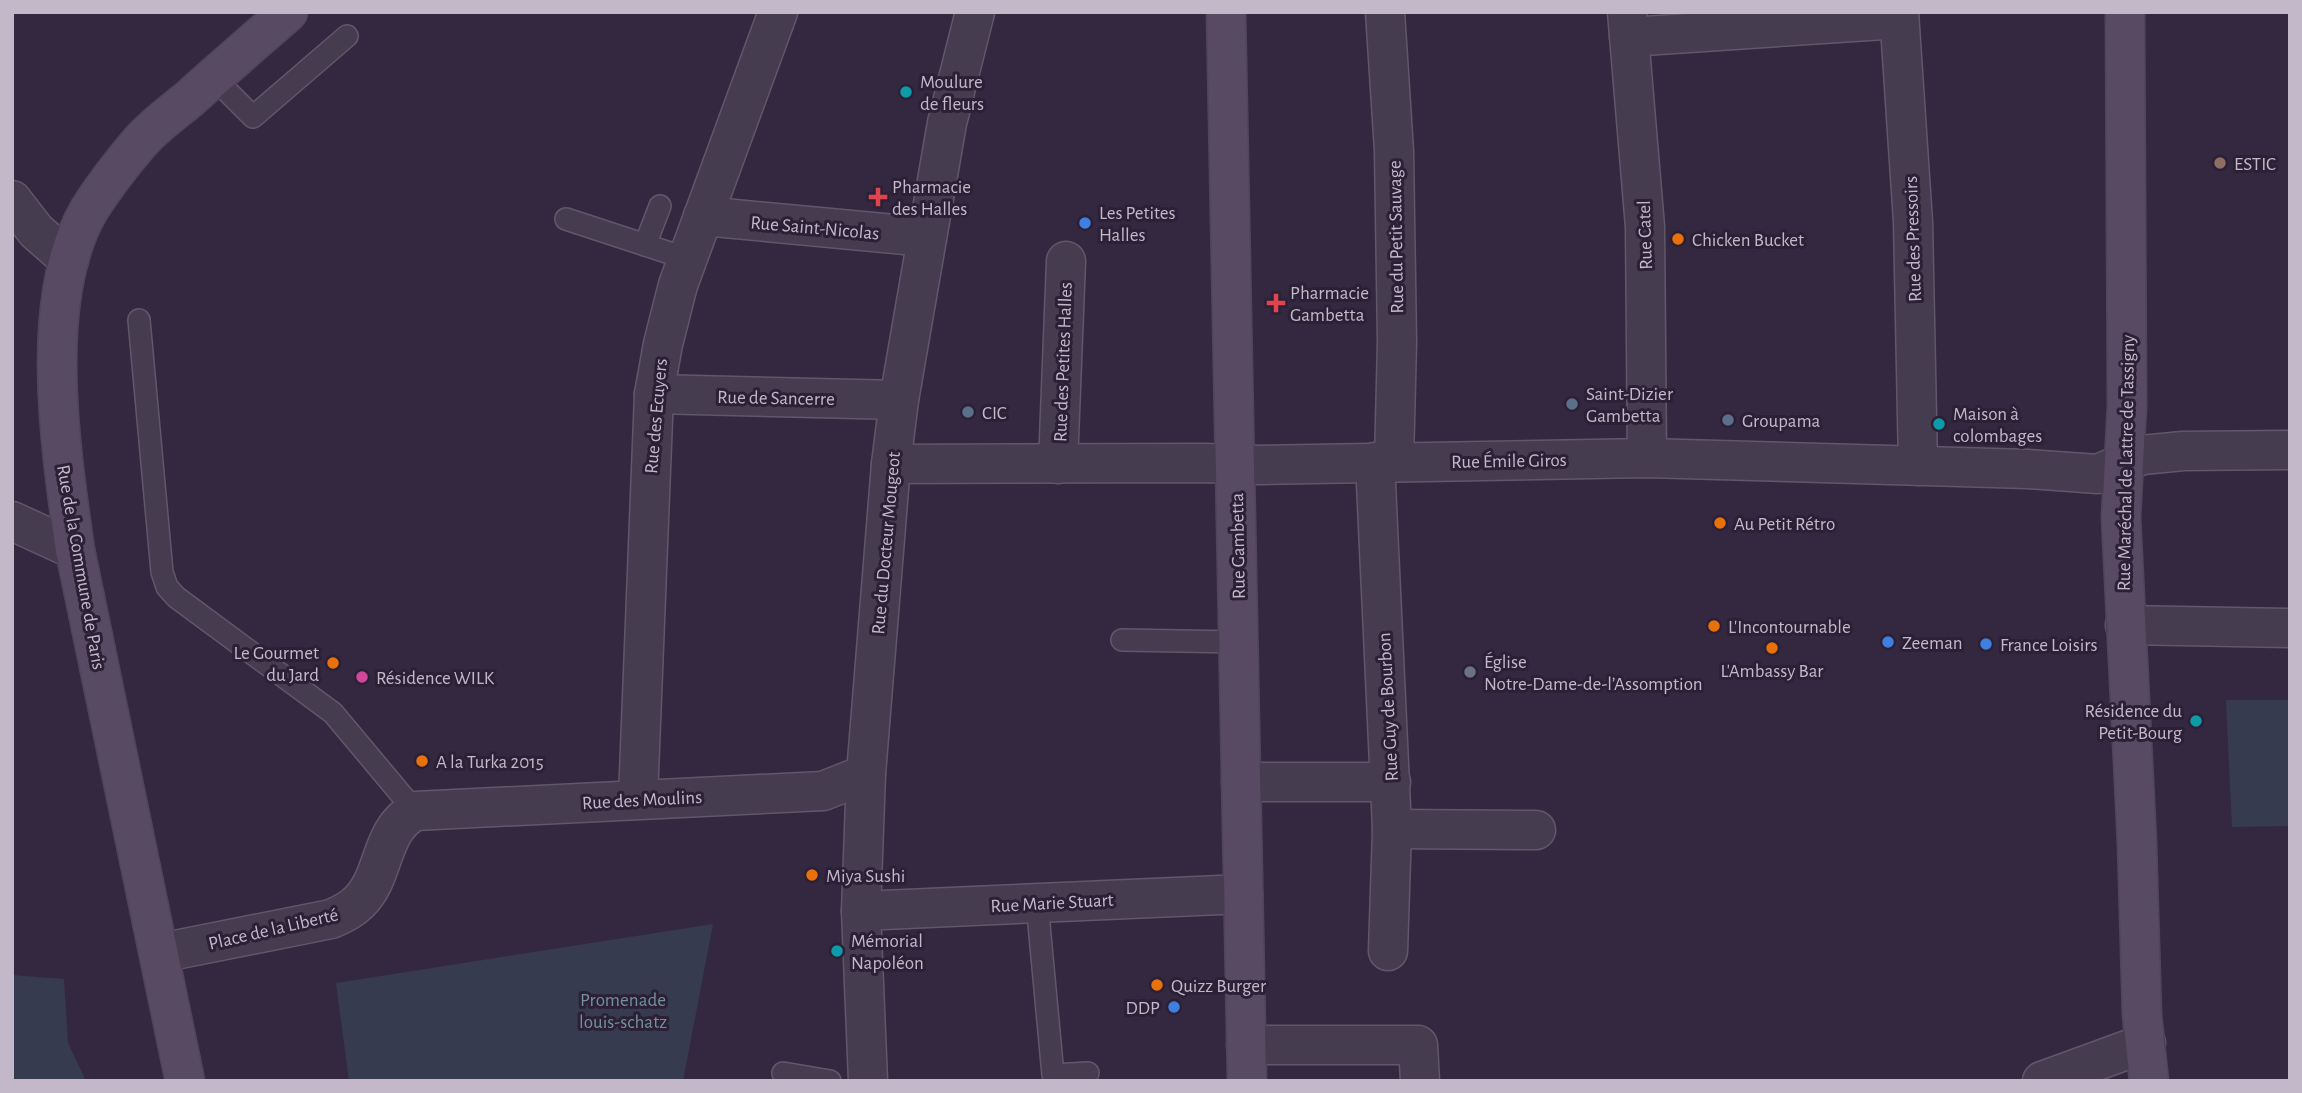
<svg xmlns="http://www.w3.org/2000/svg" width="2302" height="1093" viewBox="0 0 2302 1093" font-family="'Alegreya Sans',sans-serif">
<style>
.green{fill:#363b4f}
.lines{fill:none;stroke-linecap:round;stroke-linejoin:round}
.lane-casing{stroke:#61576a;stroke-width:24}
.street-casing{stroke:#61576a;stroke-width:41}
.secondary-casing{stroke:#4f4559;stroke-width:41}
.lane{stroke:#463c50;stroke-width:21}
.street{stroke:#463c50;stroke-width:38}
.secondary{stroke:#584a62;stroke-width:38}
.culture-dot{fill:#0f9aa8;stroke:#2b2035;stroke-width:2.5}
.education-dot{fill:#8d6e63;stroke:#2b2035;stroke-width:2.5}
.health-dot{fill:#e0444e;stroke:#2b2035;stroke-width:2.5}
.shop-dot{fill:#3f7fe0;stroke:#2b2035;stroke-width:2.5}
.food-dot{fill:#e8710a;stroke:#2b2035;stroke-width:2.5}
.service-dot{fill:#5c6f8a;stroke:#2b2035;stroke-width:2.5}
.worship-dot{fill:#6b7280;stroke:#2b2035;stroke-width:2.5}
.hotel-dot{fill:#d1479c;stroke:#2b2035;stroke-width:2.5}
.labels{text-anchor:middle;stroke-width:6;stroke-linejoin:round;paint-order:stroke}
.poi-label{font-size:19px;fill:#c2b8ca;stroke:#2b2035;text-anchor:start}
.street-label{font-size:19px;fill:#c2b8ca;stroke:#2b2035}
.park-label{font-size:19px;fill:#719299;stroke:#2b2035}
</style>
<rect width="100%" height="100%" fill="#342840"/>
<g class="green">
<path d="M2226 700H2290V826L2232 827Z"/>
<path d="M713 924 683 1081H349L336 983Z"/>
<path d="M12 975 64 979 68 1043 86 1081H12Z"/>
</g>
<g class="lines">
<g class="lane-casing">
<g id="lane">
<path d="M213 77 253 117 347 36"/>
<path d="M566 219 688 259"/>
<path d="M645 245 660 206"/>
<path d="M139 320 162 572 167 587 176 597 333 713 415 811"/>
<path d="M1122 640 1239 642"/>
<path d="M1037 903 1053 1075 1088 1073"/>
<path d="M783 1073 830 1081"/>
</g>
</g>
<g class="street-casing">
<g id="street">
<path d="M1385 12 1394 151 1397 342 1394 462"/>
<path d="M1627 12 1645 227 1647 458"/>
<path d="M1899 12 1913 222 1918 466"/>
<path d="M1629 37 1899 19"/>
<path d="M12 200 36 231 69 260"/>
<path d="M703 216 926 237"/>
<path d="M654 394 899 400"/>
<path d="M1375 462 1392 829 1388 951"/>
<path d="M891 464 1205 463 1260 465 1647 458 2028 469 2098 474 2142 455 2183 451 2290 450"/>
<path d="M1058 464 1066 261"/>
<path d="M12 521 75 550"/>
<path d="M2125 625 2290 628"/>
<path d="M1241 782H1391"/>
<path d="M638 798 654 394 663 344 678 285 778 12"/>
<path d="M1392 829 1536 830"/>
<path d="M861 911 1243 894"/>
<path d="M160 953 331 919C341 915 351 910 359 902 386 876 379 830 415 811L823 791 866 774"/>
<path d="M1246 1045H1418L1420 1081"/>
<path d="M868 1081 861 911 866 774 891 464 899 400 947 123 975 12"/>
<path d="M2042 1081 2146 1043"/>
</g>
</g>
<g class="secondary-casing">
<g id="secondary">
<path d="M1226 12 1247 1081"/>
<path d="M2125 12 2127 406 2121 517 2137 843 2142 1015 2149 1081"/>
<path d="M185 1081 75 550C61 452 37 299 89 210 104 186 122 163 140 142 154 126 172 113 188 100 221 70 255 41 288 12"/>
</g>
</g>
<use href="#lane" class="lane"/>
<use href="#street" class="street"/>
<use href="#secondary" class="secondary"/>
</g>
<g class="culture-dot">
<circle cx="906" cy="92" r="7"/>
<circle cx="1939" cy="424" r="7"/>
<circle cx="2196" cy="721" r="7"/>
<circle cx="837" cy="951" r="7"/>
</g>
<circle class="education-dot" cx="2220" cy="163" r="7"/>
<g class="health-dot">
<path d="M874.5 186.5h7v7h7v7h-7v7h-7v-7h-7v-7h7z"/>
<path d="M1272.5 292.5h7v7h7v7h-7v7h-7v-7h-7v-7h7z"/>
</g>
<g class="shop-dot">
<circle cx="1085" cy="223" r="7"/>
<circle cx="1888" cy="642" r="7"/>
<circle cx="1986" cy="644" r="7"/>
<circle cx="1174" cy="1007" r="7"/>
</g>
<g class="food-dot">
<circle cx="1678" cy="239" r="7"/>
<circle cx="1720" cy="523" r="7"/>
<circle cx="1714" cy="626" r="7"/>
<circle cx="1772" cy="648" r="7"/>
<circle cx="333" cy="663" r="7"/>
<circle cx="422" cy="761" r="7"/>
<circle cx="812" cy="875" r="7"/>
<circle cx="1157" cy="985" r="7"/>
</g>
<g class="service-dot">
<circle cx="1572" cy="404" r="7"/>
<circle cx="968" cy="412" r="7"/>
<circle cx="1728" cy="420" r="7"/>
</g>
<circle class="worship-dot" cx="1470" cy="672" r="7"/>
<circle class="hotel-dot" cx="362" cy="677" r="7"/>
<g class="labels">
<g class="poi-label">
<text x="920" y="88">Moulure<tspan x="920" dy="22">de fleurs</tspan></text>
<text x="2234" y="170">ESTIC</text>
<text x="892" y="193">Pharmacie<tspan x="892" dy="22">des Halles</tspan></text>
<text x="1099" y="219">Les Petites<tspan x="1099" dy="22">Halles</tspan></text>
<text x="1692" y="246">Chicken Bucket</text>
<text x="1290" y="299">Pharmacie<tspan x="1290" dy="22">Gambetta</tspan></text>
<text x="1586" y="400">Saint-Dizier<tspan x="1586" dy="22">Gambetta</tspan></text>
<text x="982" y="419">CIC</text>
<text x="1953" y="420">Maison à<tspan x="1953" dy="22">colombages</tspan></text>
<text x="1742" y="427">Groupama</text>
<text x="1734" y="530">Au Petit Rétro</text>
<text x="1728" y="633">L'Incontournable</text>
<text x="1902" y="649">Zeeman</text>
<text x="2000" y="651">France Loisirs</text>
<text x="319" y="659" text-anchor="end">Le Gourmet<tspan x="319" dy="22">du Jard</tspan></text>
<text x="1484" y="668">Église<tspan x="1484" dy="22">Notre-Dame-de-l’Assomption</tspan></text>
<text x="1772" y="677" text-anchor="middle">L'Ambassy Bar</text>
<text x="376" y="684">Résidence WILK</text>
<text x="2182" y="717" text-anchor="end">Résidence du<tspan x="2182" dy="22">Petit-Bourg</tspan></text>
<text x="436" y="768">A la Turka 2015</text>
<text x="826" y="882">Miya Sushi</text>
<text x="851" y="947">Mémorial<tspan x="851" dy="22">Napoléon</tspan></text>
<text x="1171" y="992">Quizz Burger</text>
<text x="1160" y="1014" text-anchor="end">DDP</text>
</g>
<g class="street-label">
<text transform="translate(815 227) rotate(5)" y="7">Rue Saint-Nicolas</text>
<text transform="translate(1644 235) rotate(-92)" y="7">Rue Catel</text>
<text transform="translate(1395 237) rotate(-91)" y="7">Rue du Petit Sauvage</text>
<text transform="translate(1912 239) rotate(-92)" y="7">Rue des Pressoirs</text>
<text transform="translate(1062 362) rotate(-88)" y="7">Rue des Petites Halles</text>
<text transform="translate(776 397) rotate(1)" y="7">Rue de Sancerre</text>
<text transform="translate(655 416) rotate(-85)" y="7">Rue des Ecuyers</text>
<text transform="translate(1509 460) rotate(-1)" y="7">Rue Émile Giros</text>
<text transform="translate(2125 463) rotate(-89)" y="7">Rue Maréchal de Lattre de Tassigny</text>
<text transform="translate(885 543) rotate(-85)" y="7">Rue du Docteur Mougeot</text>
<text transform="translate(1237 546) rotate(-91)" y="7">Rue Gambetta</text>
<text transform="translate(82 567) rotate(80)" y="7">Rue de la Commune de Paris</text>
<text transform="translate(1387 707) rotate(-93)" y="7">Rue Guy de Bourbon</text>
<text transform="translate(642 799) rotate(-3)" y="7">Rue des Moulins</text>
<text transform="translate(1052 902) rotate(-3)" y="7">Rue Marie Stuart</text>
<text transform="translate(273 928) rotate(-13)" y="7">Place de la Liberté</text>
</g>
<g class="park-label">
<text x="623" y="1006">Promenade<tspan x="623" dy="22">louis-schatz</tspan></text>
</g>
</g>
<rect width="2302" height="1093" fill="none" stroke="#c2b8ca" stroke-width="28"/>
</svg>
